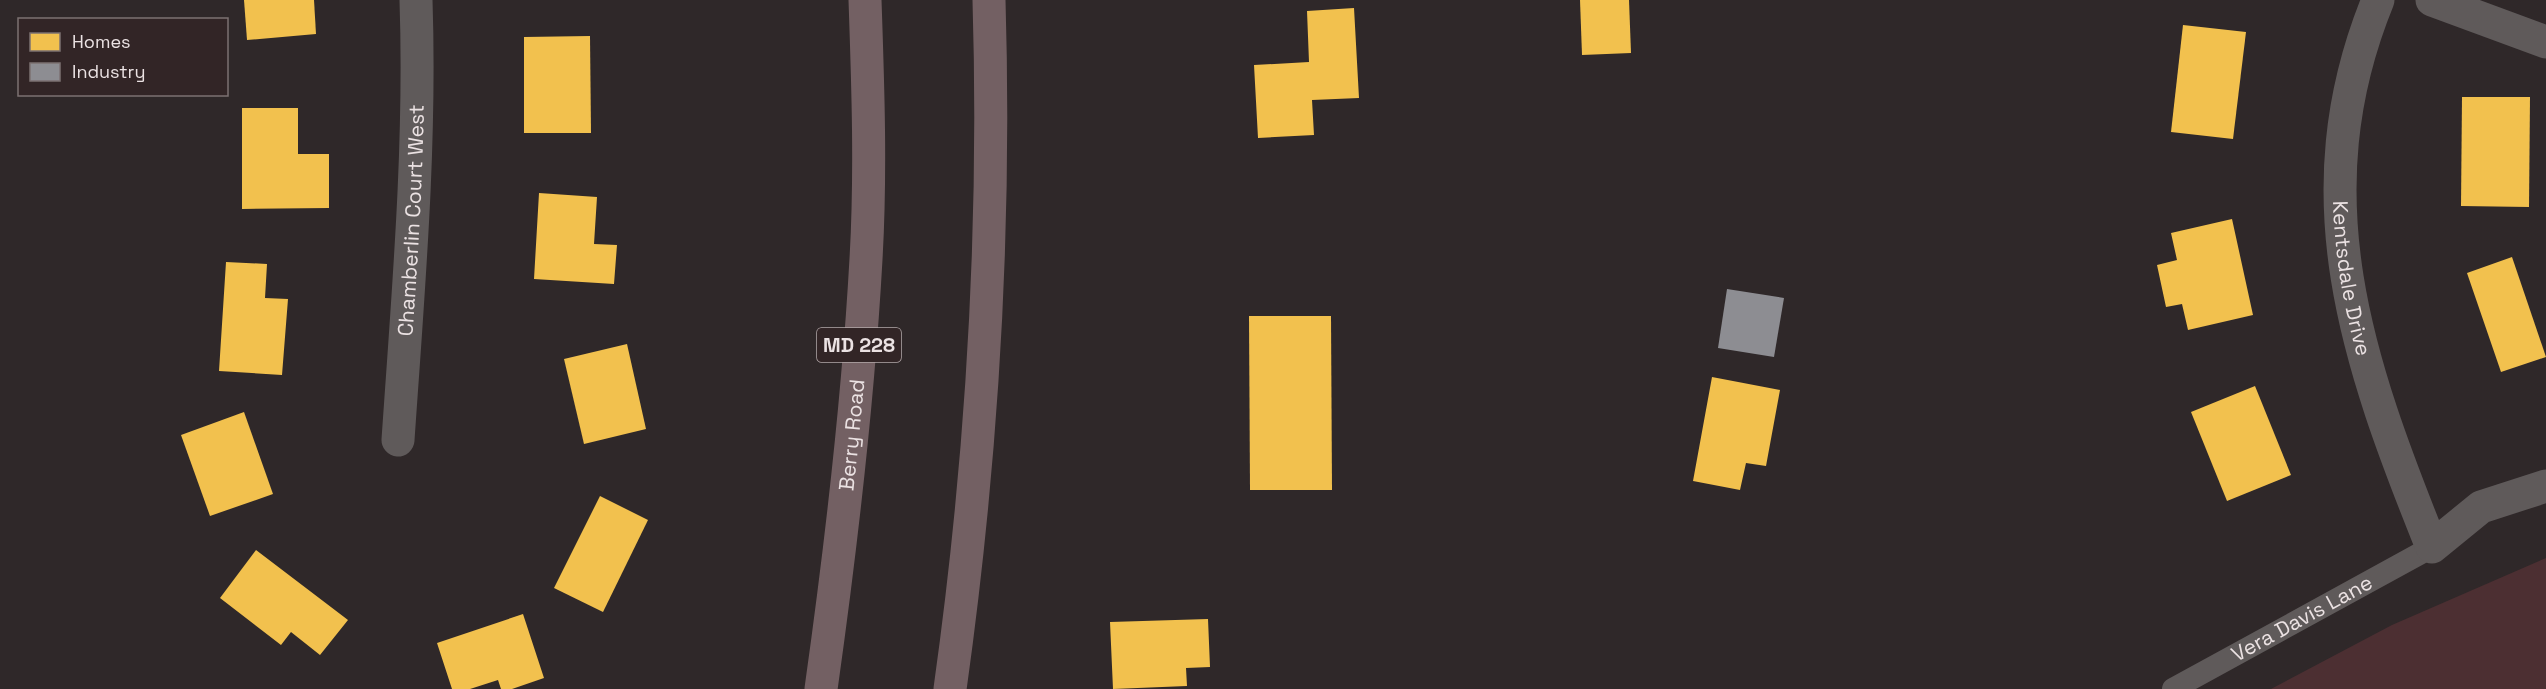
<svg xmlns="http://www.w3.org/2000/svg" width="2546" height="689" viewBox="0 0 2546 689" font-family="'Space Grotesk',sans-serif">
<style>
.green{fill:#4c2f32}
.homes{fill:#f2c14e}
.industry{fill:#8d8d92}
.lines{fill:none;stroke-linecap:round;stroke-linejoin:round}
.lane{stroke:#5f5a5a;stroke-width:22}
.street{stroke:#5f5a5a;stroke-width:33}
.highway{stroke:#736063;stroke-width:33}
.labels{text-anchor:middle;stroke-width:6;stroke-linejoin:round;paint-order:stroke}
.shield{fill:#322526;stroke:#b4a9aa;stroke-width:1.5}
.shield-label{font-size:20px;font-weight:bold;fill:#ebe2e3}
.street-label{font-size:21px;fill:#ebe2e3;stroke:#322526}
</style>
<rect width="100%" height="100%" fill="#2f2829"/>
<path class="green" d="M2546 558V689H2271L2392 625Z"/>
<g class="homes">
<path d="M244 0H314L316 34 247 40Z"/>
<path d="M1580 0H1629L1631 53 1582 55Z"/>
<path d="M1354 8 1359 98 1312 100 1314 135 1258 138 1254 65 1309 62 1307 11Z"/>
<path d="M2183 25 2246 32 2233 139 2171 132Z"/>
<path d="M590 36 591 133H524V37Z"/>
<path d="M2462 97H2530L2529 207 2461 206Z"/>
<path d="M242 108H298V154H329V208L242 209Z"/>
<path d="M539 193 597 197 594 244 617 245 614 284 534 279Z"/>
<path d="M2232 219 2253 315 2188 330 2182 304 2166 307 2157 265 2177 260 2171 233Z"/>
<path d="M2512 257 2546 357 2501 372 2467 273Z"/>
<path d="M226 262 267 264 265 298 288 299 282 375 219 371Z"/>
<path d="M1249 316H1331L1332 490H1250Z"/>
<path d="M627 344 646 429 584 444 564 359Z"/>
<path d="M1712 377 1780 390 1766 466 1746 463 1740 490 1693 481Z"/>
<path d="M2255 386 2291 475 2227 501 2191 412Z"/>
<path d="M244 412 273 494 210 516 181 435Z"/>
<path d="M600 496 648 520 603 612 554 588Z"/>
<path d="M256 550 348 620 320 655 291 632 281 645 220 598Z"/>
<path d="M523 614 544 678 512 689H501L498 680 470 689H452L437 643Z"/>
<path d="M1208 619 1210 667 1186 668 1187 686 1113 689 1110 622Z"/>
</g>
<path class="industry" d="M1727 289 1784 298 1774 357 1718 348Z"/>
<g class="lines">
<path class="lane" id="s1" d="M2173 689 2432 547"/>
<g class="street">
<path id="s2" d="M2378 0C2298 196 2358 363 2432 547L2481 507 2546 486"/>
<path d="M2432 0 2546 42"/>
<path id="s3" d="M398 440C408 294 421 147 416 0"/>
</g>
<g class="highway">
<path id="s4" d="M821 689C841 547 858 403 866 259 871 173 868 86 865 0"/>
<path d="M950 689C982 461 996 230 989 0"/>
</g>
</g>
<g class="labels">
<rect class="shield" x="817" y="328" width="84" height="34" rx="4.5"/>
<g class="shield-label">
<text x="859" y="352">MD 228</text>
</g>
<g class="street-label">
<text dy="7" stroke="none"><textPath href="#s3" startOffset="220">Chamberlin Court West</textPath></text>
<text dy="7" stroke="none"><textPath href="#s2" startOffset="284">Kentsdale Drive</textPath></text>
<text dy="7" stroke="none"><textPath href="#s4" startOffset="256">Berry Road</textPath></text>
<text dy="7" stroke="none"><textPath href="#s1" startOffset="147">Vera Davis Lane</textPath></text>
</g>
</g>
<rect x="18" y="18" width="210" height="78" fill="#322526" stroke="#7c7172" stroke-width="1.5"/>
<rect x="30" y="33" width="30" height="18" fill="#f2c14e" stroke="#7c7172" stroke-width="1.5"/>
<text x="72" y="48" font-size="18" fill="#ebe2e3">Homes</text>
<rect x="30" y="63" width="30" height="18" fill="#8d8d92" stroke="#7c7172" stroke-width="1.5"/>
<text x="72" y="78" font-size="18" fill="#ebe2e3">Industry</text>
</svg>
